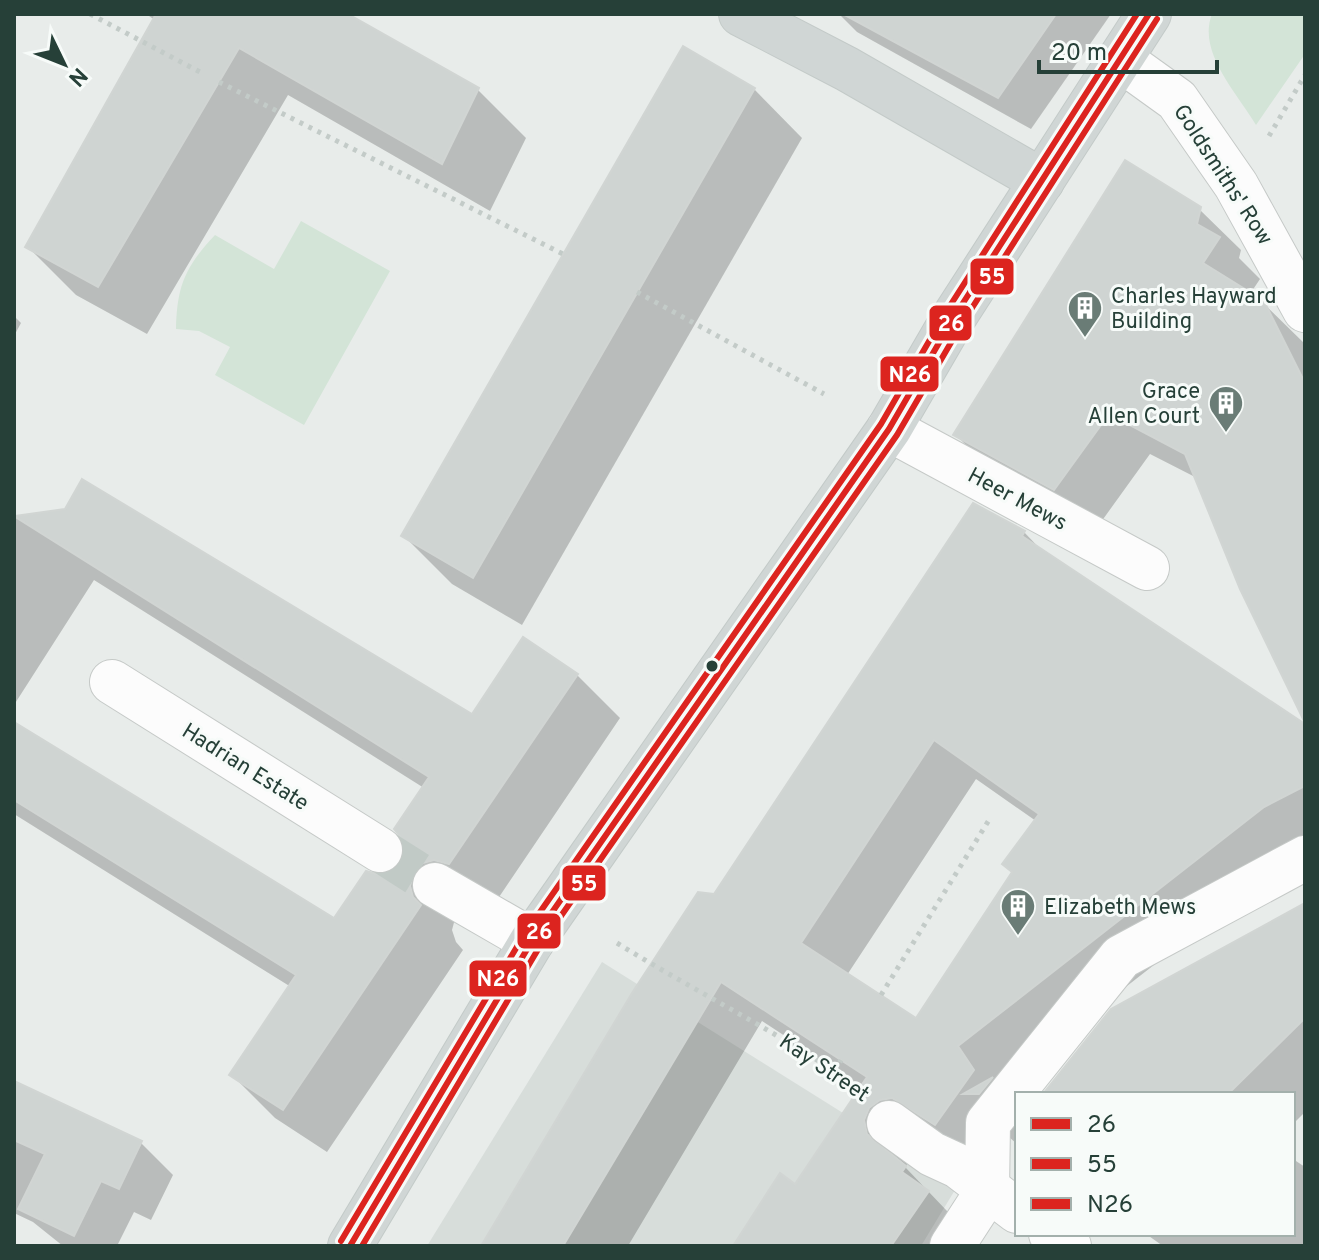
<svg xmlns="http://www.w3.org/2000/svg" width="1319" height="1260" viewBox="0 0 1319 1260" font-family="Overpass,sans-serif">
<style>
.built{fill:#d7ddda}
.green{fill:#d3e4d7}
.shadow{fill:#0003;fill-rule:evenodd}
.building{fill:#cfd4d2;stroke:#d1d5d3;stroke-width:2;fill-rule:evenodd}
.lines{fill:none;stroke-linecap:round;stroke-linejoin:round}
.minor-tunnel{stroke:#c1cac6;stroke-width:44;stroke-dasharray:44 22;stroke-linecap:butt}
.minor-casing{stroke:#c5c9c7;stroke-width:46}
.major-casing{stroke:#c3cac8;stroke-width:46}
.path{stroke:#c3cbc8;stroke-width:5;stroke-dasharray:4 6;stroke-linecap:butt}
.minor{stroke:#fcfcfc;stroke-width:44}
.major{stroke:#d0d6d5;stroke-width:44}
.bus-1-casing{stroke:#f7fbf9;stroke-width:12}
.bus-2-casing{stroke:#f7fbf9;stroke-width:12}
.bus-3-casing{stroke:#f7fbf9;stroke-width:12}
.bus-1{stroke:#dc241f;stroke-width:6}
.bus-2{stroke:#dc241f;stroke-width:6}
.bus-3{stroke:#dc241f;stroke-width:6}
.bus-dot{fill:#264038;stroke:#f7fbf9;stroke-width:3}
.labels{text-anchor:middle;stroke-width:6;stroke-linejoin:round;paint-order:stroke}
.street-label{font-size:22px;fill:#264038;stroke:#f7fbf9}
.poi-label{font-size:22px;fill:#264038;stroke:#f7fbf9;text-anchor:start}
.line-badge{stroke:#f7fbf9;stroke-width:3}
.badge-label{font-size:22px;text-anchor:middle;font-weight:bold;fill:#fff}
</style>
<rect width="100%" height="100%" fill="#e8ecea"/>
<path class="built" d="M602 962 958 1185 921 1246H427Z"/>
<g class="green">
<path d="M1212 14H1305V54L1256 125C1237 93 1197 52 1212 14Z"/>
<path d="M301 221 390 271 304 425 215 375 230 347 199 331 176 329C177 286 185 267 215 235L274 269Z"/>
</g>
<g class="shadow">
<path d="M146 14H344L478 90 526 138 490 211 288 95 147 334 76 295 28 247 155 20Z"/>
<path d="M839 14H1111L1031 129 857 32Z"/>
<path d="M754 89 802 138 522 625 452 584 404 536Z"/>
<path d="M1199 209 1241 250 1239 258 1260 279 1250 294 1263 303 1305 344V718L1197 478 1150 454 1096 529 997 476 956 435Z"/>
<path d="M14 316 21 323 14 336Z"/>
<path d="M14 515 472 716 577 675 620 718 493 906 456 915 452 930 456 942 463 950 327 1152 275 1118 232 1075 291 987 14 814V725L335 921 380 877 393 873 402 865 424 788 94 580 14 705Z"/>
<path d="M1024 532 1045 554 1305 727V847L999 1086 1017 1104V1144L1001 1130 977 1165 910 1149 906 1168 968 1233 960 1246H736L795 1187 863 1087 762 1021 628 1246H483L715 897ZM976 779 1036 821 1014 873 917 1020 847 975Z"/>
<path d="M1305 905V1112L1293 1124V1094H1046Z"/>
<path d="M14 1084 141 1143 173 1175 151 1220 134 1212 117 1246H63L33 1222 14 1213Z"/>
<path d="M1293 1159 1305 1167V1246H1163L1146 1234H1293Z"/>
</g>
<g class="building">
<path d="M156 14H348L479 88 442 164 239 48 98 287 25 247Z"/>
<path d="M843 14H1056L998 98Z"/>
<path d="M683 46 755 88 473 578 401 536Z"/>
<path d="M1125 160 1201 207 1197 224 1220 237 1203 263 1264 301 1305 383V723L1240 589 1185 454 1109 414 1054 490 953 435Z"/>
<path d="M82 479 472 714 523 637 578 674 449 864 434 860 423 863 414 872 410 886 413 897 421 905 283 1110 229 1075 296 975 14 800V722L334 918 366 871 380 875 392 872 401 864 405 850 402 839 394 829 429 777 14 516 65 509Z"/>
<path d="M973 503 1025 531 1022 536 1305 724V786L1264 807 958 1046 974 1070 935 1125 892 1098 880 1100 869 1108 864 1120 867 1134 906 1166 902 1172 929 1191 891 1246H733L780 1173 795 1184 867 1077 721 982 563 1246H481L632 993 698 892 714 894ZM934 740 1039 814 1002 864 1012 872 916 1018 801 943Z"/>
<path d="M1305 903V1018L1228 1094H1043L1111 1009Z"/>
<path d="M993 1077 979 1094H963Z"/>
<path d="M14 1081 142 1141 119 1189 101 1181 74 1236 18 1209 45 1154 14 1140Z"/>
</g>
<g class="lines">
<path class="minor-tunnel" d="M380 850 435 885"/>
<g class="minor-casing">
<g id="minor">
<path d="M1120 59 1177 100 1236 185 1305 310"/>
<path d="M889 429 1147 568"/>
<path d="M112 682 380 850"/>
<path d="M435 885 532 941"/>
<path d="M889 1123 932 1154 958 1166 1017 1211"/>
<path d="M987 1192 988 1123 1121 957 1305 858"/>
<path d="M1051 1234 1069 1246"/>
<path d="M952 1246 987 1192"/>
</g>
</g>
<g class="major-casing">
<g id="major">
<path d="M741 14 847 69 1042 181"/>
<path d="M350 1246 532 941 889 429 954 317 1149 14"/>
</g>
</g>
<g class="path">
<path d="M90 14 200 72"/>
<path d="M219 82 563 254"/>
<path d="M1269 136 1305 75"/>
<path d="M637 292 824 394"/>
<path d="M617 943C696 992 778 1032 855 1085"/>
<path d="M881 995 989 820"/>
<path d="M835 1071 841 1060"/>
</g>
<use href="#minor" class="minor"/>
<use href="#major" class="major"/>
<g class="bus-1-casing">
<path id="bus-1" d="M350 1246 532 941 889 429 954 317 1149 14"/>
</g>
<g class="bus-2-casing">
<path id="bus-2" d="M362 1246 540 946 897 435 963 322 1157 19"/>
</g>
<g class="bus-3-casing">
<path id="bus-3" d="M341 1241 524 935 881 424 946 312 1137 14"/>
</g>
<use href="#bus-1" class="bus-1"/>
<use href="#bus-2" class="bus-2"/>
<use href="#bus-3" class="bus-3"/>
</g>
<defs>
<g id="building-pin" transform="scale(1.8)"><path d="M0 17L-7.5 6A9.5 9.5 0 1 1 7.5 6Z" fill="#6a7c76" stroke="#f7fbf9"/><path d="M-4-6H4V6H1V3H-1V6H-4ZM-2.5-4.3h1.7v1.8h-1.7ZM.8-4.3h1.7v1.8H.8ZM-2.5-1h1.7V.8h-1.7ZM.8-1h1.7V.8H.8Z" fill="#fff"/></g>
</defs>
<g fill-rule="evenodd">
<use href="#building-pin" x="1085" y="308"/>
<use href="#building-pin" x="1226" y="403"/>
<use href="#building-pin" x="1018" y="906"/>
</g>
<circle class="bus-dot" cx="712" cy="666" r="7"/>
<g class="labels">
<g class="street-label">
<text transform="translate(1224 174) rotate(57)" y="8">Goldsmiths' Row</text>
<text transform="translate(1018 498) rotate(28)" y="8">Heer Mews</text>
<text transform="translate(246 766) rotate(32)" y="8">Hadrian Estate</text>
<text transform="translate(825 1067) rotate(34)" y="8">Kay Street</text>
</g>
<g class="poi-label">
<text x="1111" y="303">Charles Hayward<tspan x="1111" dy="25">Building</tspan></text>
<text x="1200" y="398" text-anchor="end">Grace<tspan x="1200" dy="25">Allen Court</tspan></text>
<text x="1044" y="914">Elizabeth Mews</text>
</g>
</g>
<g class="line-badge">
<rect x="969" y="257" width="46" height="39" rx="8" fill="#dc241f"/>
<rect x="928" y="304" width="45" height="38" rx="8" fill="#dc241f"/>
<rect x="879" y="355" width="61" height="38" rx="8" fill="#dc241f"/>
<rect x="561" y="864" width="46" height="38" rx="8" fill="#dc241f"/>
<rect x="516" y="912" width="46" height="38" rx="8" fill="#dc241f"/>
<rect x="468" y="959" width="60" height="39" rx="8" fill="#dc241f"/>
</g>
<g class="badge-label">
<text x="992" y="284">55</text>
<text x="951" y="331">26</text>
<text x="910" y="382">N26</text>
<text x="584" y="891">55</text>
<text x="539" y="939">26</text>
<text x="498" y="986">N26</text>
</g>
<rect width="1319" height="1260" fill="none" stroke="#264038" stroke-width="32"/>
<rect x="1015" y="1092" width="280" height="144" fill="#f7fbf9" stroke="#a3b0ac" stroke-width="2"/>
<rect x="1031" y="1118" width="40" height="12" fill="#dc241f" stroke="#a3b0ac" stroke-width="2"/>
<text x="1087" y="1132" font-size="24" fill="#264038">26</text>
<rect x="1031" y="1158" width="40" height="12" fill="#dc241f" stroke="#a3b0ac" stroke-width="2"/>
<text x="1087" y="1172" font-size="24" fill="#264038">55</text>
<rect x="1031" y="1198" width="40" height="12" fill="#dc241f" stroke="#a3b0ac" stroke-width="2"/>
<text x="1087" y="1212" font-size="24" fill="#264038">N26</text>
<g transform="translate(64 64) rotate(133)" stroke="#f7fbf9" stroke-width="6" paint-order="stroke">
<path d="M0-6L14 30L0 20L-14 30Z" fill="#264038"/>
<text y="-12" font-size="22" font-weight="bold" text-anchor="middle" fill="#264038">N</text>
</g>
<path d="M1039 60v12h178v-12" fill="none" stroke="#264038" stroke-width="4"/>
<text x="1051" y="60" font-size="24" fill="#264038" stroke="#f7fbf9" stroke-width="6" paint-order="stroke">20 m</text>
</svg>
